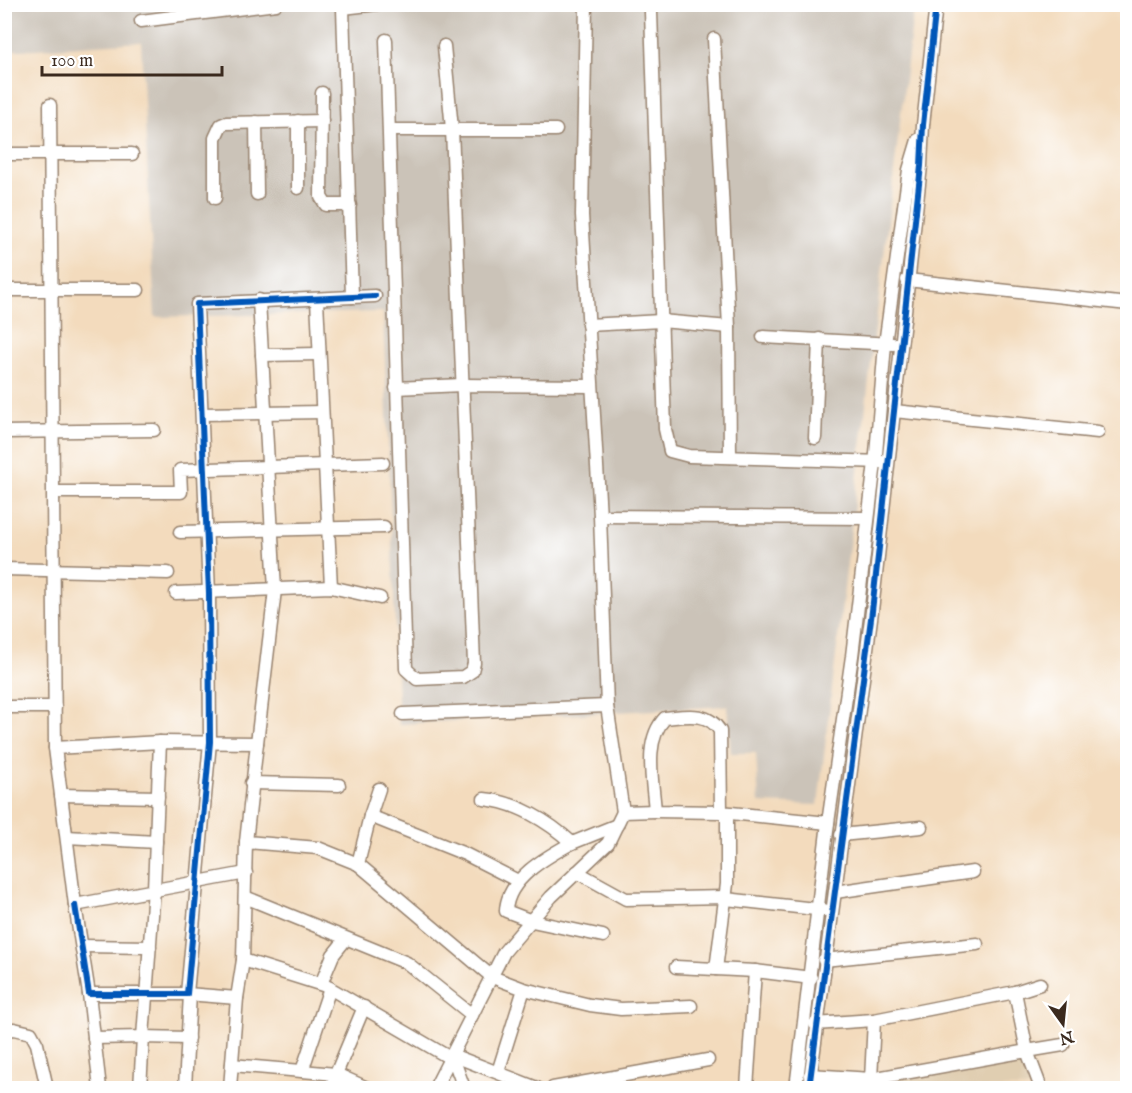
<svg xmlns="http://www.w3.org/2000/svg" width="1132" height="1093" viewBox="0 0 1132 1093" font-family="'IM FELL English',serif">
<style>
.built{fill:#e0ceb1}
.industrial{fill:#cbc3b8}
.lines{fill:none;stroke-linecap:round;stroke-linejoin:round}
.minor-casing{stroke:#97826e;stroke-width:15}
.minor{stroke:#fff;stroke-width:12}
.cycleway-casing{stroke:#fff;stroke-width:10}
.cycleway{stroke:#0057b8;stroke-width:6}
</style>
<rect width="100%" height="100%" fill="#fff"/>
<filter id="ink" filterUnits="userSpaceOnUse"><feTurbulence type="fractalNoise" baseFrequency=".0167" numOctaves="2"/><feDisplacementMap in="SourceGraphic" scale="12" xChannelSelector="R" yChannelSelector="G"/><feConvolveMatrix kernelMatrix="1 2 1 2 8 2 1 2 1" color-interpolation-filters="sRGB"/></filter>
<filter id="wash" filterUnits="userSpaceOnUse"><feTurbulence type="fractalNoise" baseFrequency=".008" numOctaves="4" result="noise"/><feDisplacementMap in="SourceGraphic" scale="24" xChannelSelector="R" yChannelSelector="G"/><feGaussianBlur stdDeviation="1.35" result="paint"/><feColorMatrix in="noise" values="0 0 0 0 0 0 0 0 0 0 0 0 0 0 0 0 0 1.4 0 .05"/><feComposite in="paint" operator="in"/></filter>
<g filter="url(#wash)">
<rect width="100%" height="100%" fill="#f3dbbd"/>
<path class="built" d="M1026 1056 1035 1088H892V1078Z"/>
<path class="industrial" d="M5 5H914L818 805 759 803 756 753H731L727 706 399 724 383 312 155 317 141 42 5 51Z"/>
</g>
<g filter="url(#ink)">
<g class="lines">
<g class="minor-casing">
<g id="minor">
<path d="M343 4V8L377 4"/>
<path d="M586 4 582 215 600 516 607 706 623 812"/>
<path d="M343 8 352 297"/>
<path d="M651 12 665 429 670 451 689 456 882 462"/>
<path d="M141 21 276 4"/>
<path d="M714 39 729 327 730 457"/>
<path d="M386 40 406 669 417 679 463 677 472 671 474 663 452 129 444 46"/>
<path d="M322 93 321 197 326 205H350"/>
<path d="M50 105 55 748"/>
<path d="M256 122 257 194"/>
<path d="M390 130H556"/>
<path d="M4 154H132"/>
<path d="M298 188V121"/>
<path d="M215 198V138L221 125 226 123 322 121"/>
<path d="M907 280 1128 304"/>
<path d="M4 290H138"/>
<path d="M317 300 331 587"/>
<path d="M588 325 661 321 729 327"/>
<path d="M763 337 893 344"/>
<path d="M262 355 318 354"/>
<path d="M396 388 462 385 591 386"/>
<path d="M894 411 1098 432"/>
<path d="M203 414 322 412"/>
<path d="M4 432 154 430"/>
<path d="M815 438 819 339"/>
<path d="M54 492H181L180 470 383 463"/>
<path d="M600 516 868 518"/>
<path d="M180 532 384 527"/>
<path d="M4 569 168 573"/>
<path d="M176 593 331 587 380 598"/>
<path d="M4 707H55"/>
<path d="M403 714 607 706"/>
<path d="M257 743 275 590 259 300"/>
<path d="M251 783 339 785"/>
<path d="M379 789 370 816 465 854 518 881"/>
<path d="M61 795 158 797"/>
<path d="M484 799C516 802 548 821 572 843L617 825"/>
<path d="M721 812 655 811C653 781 643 741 665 718 686 716 708 711 720 731L721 812 828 823"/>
<path d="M370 816 358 864 492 977 524 989 498 1072"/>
<path d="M841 835 921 827"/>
<path d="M67 837 156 842"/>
<path d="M572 843C546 857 507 879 506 911L532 921 603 936"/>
<path d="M358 864 318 848 246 842 243 960 326 986 450 1058"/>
<path d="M577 872 626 899 726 897V899L824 910"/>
<path d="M246 873 75 905 55 748 160 742 257 743 246 842"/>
<path d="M835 892 973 872"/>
<path d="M245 897 407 963 472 1015"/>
<path d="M75 905 89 994H187L210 742 209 593 197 304 375 296"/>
<path d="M82 946 150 947"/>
<path d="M824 960 977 944"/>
<path d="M676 967 755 971 811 978"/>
<path d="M716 969 727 884V813"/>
<path d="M321 984 333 955 345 940"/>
<path d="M524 989 590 1005 621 1009 691 1006"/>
<path d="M1015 992 1040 984"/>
<path d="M89 994 100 1088"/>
<path d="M187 994 237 998 243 960"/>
<path d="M364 1007 336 1074 367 1088"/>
<path d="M815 1024 874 1020"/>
<path d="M4 1030 14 1029 31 1033 37 1044 47 1088"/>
<path d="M94 1038 143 1037 154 889 160 742"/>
<path d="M452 1055 537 1088"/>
<path d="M452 1055 464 1088"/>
<path d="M232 1065 336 1074 331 1088"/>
<path d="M302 1071 330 988"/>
<path d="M810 1075 871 1079 874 1020 1015 992 1027 1051 1063 1045"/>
<path d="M140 1088 143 1037 188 1038"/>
<path d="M185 1088 190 994"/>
<path d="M230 1088 237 998"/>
<path d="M435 1088 504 952 551 897 608 843 623 812 655 811"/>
<path d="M553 1088 708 1060"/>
<path d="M747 1088 755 971"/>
<path d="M796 1088 828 823 852 656 876 454 885 344 909 170 918 140"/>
<path d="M809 1088 872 611 921 166 923 125 936 4"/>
<path d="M870 1088 871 1079 1027 1051 1041 1088"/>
</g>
</g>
<use href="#minor" class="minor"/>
<g class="cycleway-casing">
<g id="cycleway">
<path d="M75 905 89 994H187L210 742 209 593 197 304 375 296"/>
<path d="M809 1088 872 611 921 166 923 125 936 4"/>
</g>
</g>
<use href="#cycleway" class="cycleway"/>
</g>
</g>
<rect width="1132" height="1093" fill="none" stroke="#fff" stroke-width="24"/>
<g transform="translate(1063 1024) rotate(165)" stroke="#ffffff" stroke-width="4.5" paint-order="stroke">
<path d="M0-4.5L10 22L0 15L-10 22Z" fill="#3b2a1e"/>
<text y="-9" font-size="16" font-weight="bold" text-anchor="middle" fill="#3b2a1e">N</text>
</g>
<path d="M42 66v9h180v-9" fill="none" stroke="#3b2a1e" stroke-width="3"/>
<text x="51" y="66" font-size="18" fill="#3b2a1e" stroke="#ffffff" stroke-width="4.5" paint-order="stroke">100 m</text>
</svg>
